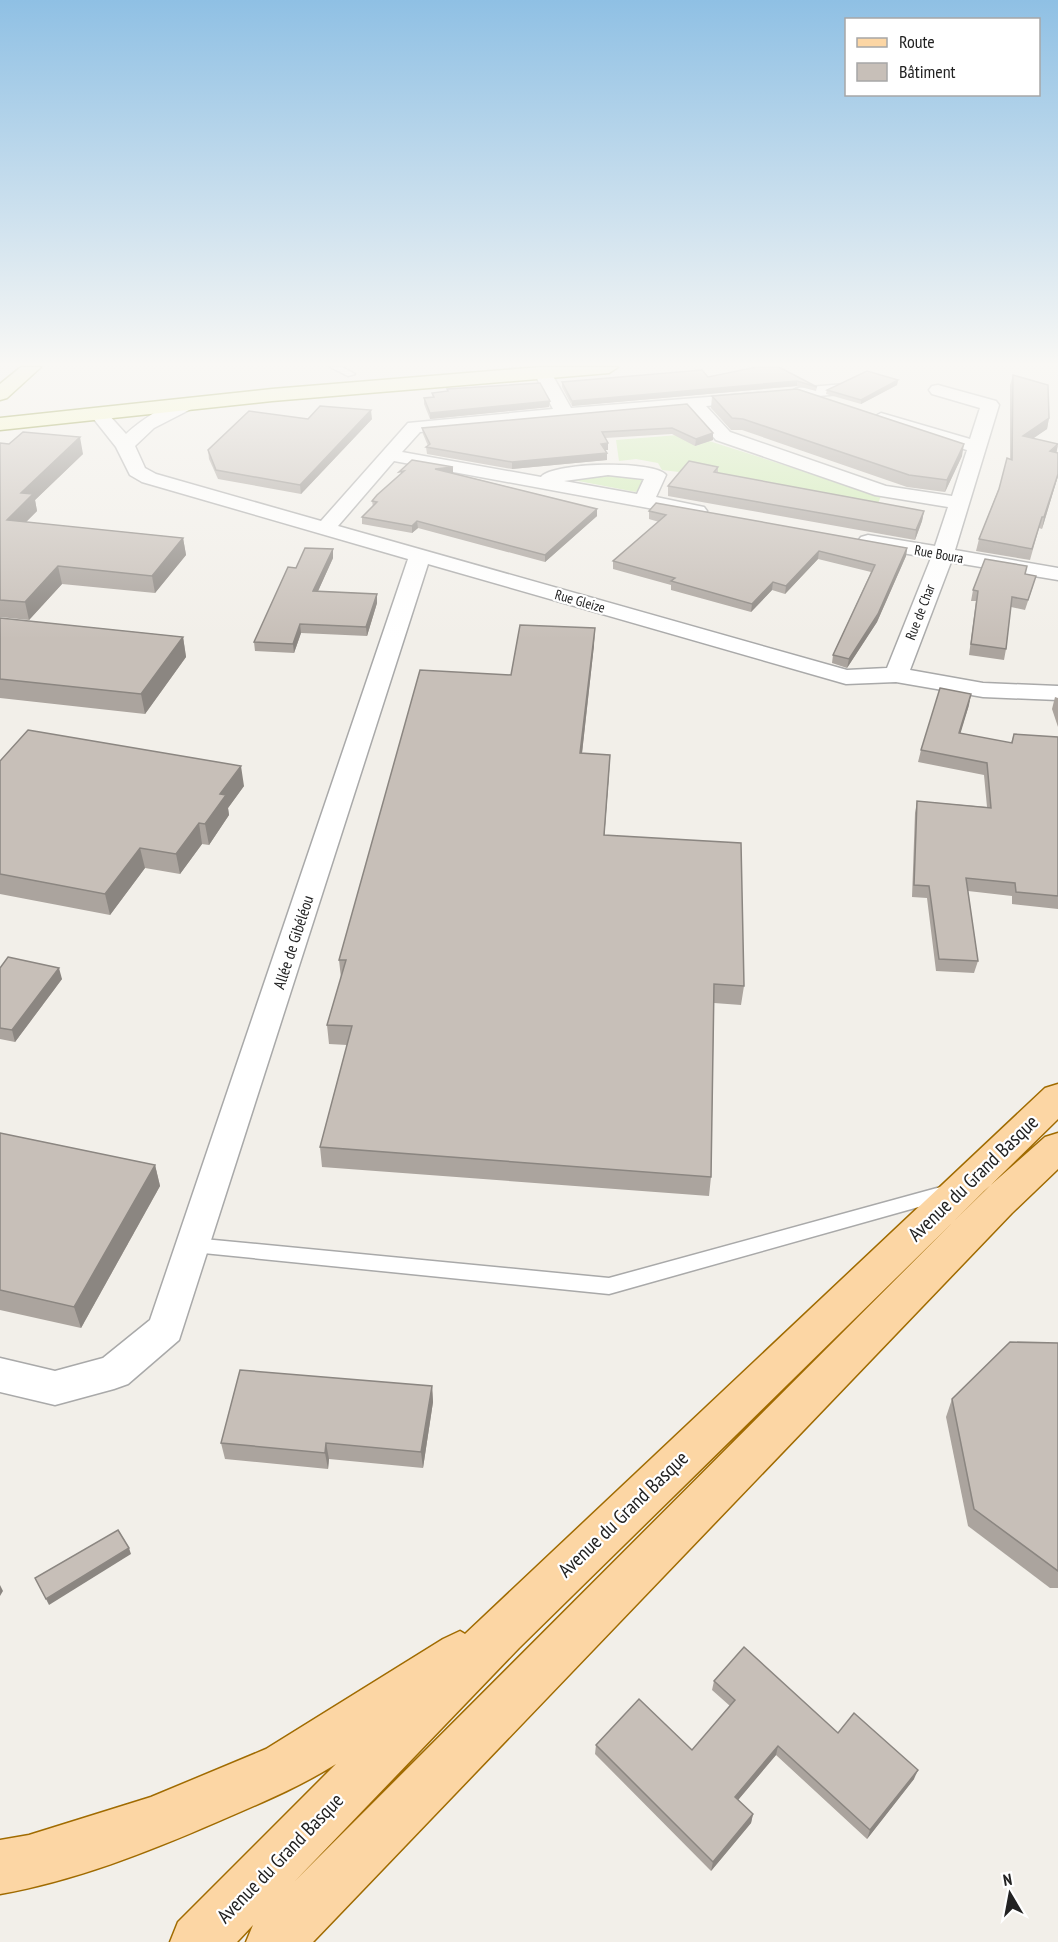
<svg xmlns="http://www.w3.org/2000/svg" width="1058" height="1942" viewBox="0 0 1058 1942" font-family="'PT Sans Narrow',sans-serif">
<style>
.grass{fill:#cdebb0}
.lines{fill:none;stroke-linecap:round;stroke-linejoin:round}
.lane-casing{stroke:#a9a9a9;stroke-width:3}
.street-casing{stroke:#a9a9a9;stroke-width:3}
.secondary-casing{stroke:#707d05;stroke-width:3}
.primary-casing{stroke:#a06b00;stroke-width:3}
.lane{fill:#fff;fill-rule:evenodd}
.street{fill:#fff;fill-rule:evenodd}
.secondary{fill:#f7fabf;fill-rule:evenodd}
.primary{fill:#fcd6a4;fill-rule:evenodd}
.wall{fill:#aba49e}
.shaded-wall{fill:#8b8681}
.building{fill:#c7bfb8;stroke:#8b8681;stroke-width:1.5}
.labels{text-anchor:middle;stroke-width:4.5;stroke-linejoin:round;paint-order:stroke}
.far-street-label{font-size:14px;fill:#222;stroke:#fff}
.street-label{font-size:16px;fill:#222;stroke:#fff}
.near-street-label{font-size:20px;fill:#222;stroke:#fff}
</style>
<rect width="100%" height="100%" fill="#f2efe9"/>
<g class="grass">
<path d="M703 433 695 446 709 441 881 496 877 506 684 469 679 472 662 470 658 463 636 459 619 461 616 440Z"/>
<path d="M608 475 641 480 644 481 636 492 573 480Z"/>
</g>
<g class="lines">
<g class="lane-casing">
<g id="lane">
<path d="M330 367H342L355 374 348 376Z"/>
<path d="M948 1185 954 1187 957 1192 954 1197 609 1294 193 1252 187 1250 184 1245 187 1240 193 1238 609 1278Z"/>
</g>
</g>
<g class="street-casing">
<g id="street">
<path d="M543 368 549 369 571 408 759 393 762 397 759 401 753 402 706 406 730 432 886 486 952 496 967 450 875 422 872 418 881 413 970 439 980 408 932 394 929 390 932 386 938 385 996 401 999 405 955 550 1058 568V580L951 562 910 670 983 683 1058 686V700L983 697 896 682 846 684 428 564 179 1340 128 1384 114 1389 55 1405 0 1392V1358L55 1371 103 1358 150 1320 408 559 142 482 130 475 116 447 93 418 96 414H108L126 434C139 422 173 397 191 401L194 405 191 409 154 428 135 446 145 468 156 474 321 521 408 423 553 409 534 373ZM688 408 716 440 875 495 948 507 935 546 868 535 861 537 858 541 861 545 868 547 931 558 887 668 847 670 338 526 394 461 697 517 704 515 707 511 704 507 656 497 666 475C655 460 552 462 541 477L402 452 420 432ZM608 475 644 479 637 494 564 481Z"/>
<path d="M845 384 854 389 851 393 797 398 788 393 797 388Z"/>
</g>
</g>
<g class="secondary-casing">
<g id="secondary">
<path d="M21 367H41L7 398 0 400V384Z"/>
<path d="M540 367H618L609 373 272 401 0 430V418L272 389Z"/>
</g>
</g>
<g class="primary-casing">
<path id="primary" d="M1058 1084V1119L519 1648 294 1882 984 1191 1045 1137 1058 1133V1169L1012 1213 313 1942H246L253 1925 237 1942H170L178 1922 336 1764C298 1788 258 1804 217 1822 148 1852 74 1881 0 1894V1840L29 1835 151 1797 266 1749 443 1639 460 1631 465 1634 1045 1088Z"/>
</g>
<use href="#lane" class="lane"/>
<use href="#street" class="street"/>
<use href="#secondary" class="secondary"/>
<use href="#primary" class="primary"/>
</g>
<g class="wall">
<path d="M757 367 817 387 816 391 797 386 572 406 562 387V382L708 377Z"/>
<path d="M1013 375 1049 418 1047 429 1033 438 1056 453 1058 476 1042 529 1039 528 1030 560 976 551 979 539 1010 459V385Z"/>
<path d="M898 380 897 385 861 404 826 394 827 390Z"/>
<path d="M447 389 549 407 430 419 424 404V398H433L432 393 448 391Z"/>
<path d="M712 396 962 456 945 492 907 487 742 430H731L711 408Z"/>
<path d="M687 404 713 433V440L695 446 672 434 605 438 608 443V450H605L607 460 512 469 427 454 426 447 428 446 423 434 422 428Z"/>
<path d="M308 419H372L301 494 218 479 209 459 208 450Z"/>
<path d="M0 443 83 454 35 500 37 511 26 522 183 538 186 555 155 593 62 584 29 620 0 617Z"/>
<path d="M718 467V473L924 511 922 521 915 540 668 496V486Z"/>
<path d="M453 473 597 509V516L545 562 418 528 412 533 362 524V517L373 507 372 501Z"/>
<path d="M649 511 907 548 906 556 877 622 847 668 832 663 833 655 871 572 818 559 785 594 772 590 751 612 671 590V585L613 569V561L659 522 649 519Z"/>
<path d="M333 558 318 591 377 594V603L367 636 301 633 294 653 255 651 254 642 296 568Z"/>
<path d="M1026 574 1033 586 1025 610 1011 607 1006 649 1004 660 969 655 976 601H971L973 590Z"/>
<path d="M0 618 183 637 186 657 145 714 0 698Z"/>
<path d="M594 645 582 753 609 773 604 835 744 986 741 1005 714 1003 711 1177 709 1196 322 1167 320 1147 347 1045 329 1044 327 1025 341 978 339 960 511 675Z"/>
<path d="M1055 697 1058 698V727L1052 709Z"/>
<path d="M969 705 960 733 1011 743 1014 734 1058 737V909L1012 904V896L968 891 978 961 974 973 936 971 927 898 912 897 915 813 917 801 987 807 984 775 918 762 921 750Z"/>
<path d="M0 761 244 786 228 808 229 815 209 845 202 844 180 874 145 868 110 915 0 894Z"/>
<path d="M0 968 62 979 15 1042 0 1039Z"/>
<path d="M0 1133 155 1165 160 1186 81 1328 0 1310Z"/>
<path d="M1058 1343V1588H1050L968 1526 946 1417 952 1399Z"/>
<path d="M432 1386 433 1402 423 1468 329 1459 328 1469 225 1459 221 1443Z"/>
<path d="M714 1681 838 1733 914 1779 867 1839 776 1755 738 1800 753 1814 751 1823 711 1871 595 1754 596 1745 692 1750 730 1706 712 1690Z"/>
</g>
<g class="shaded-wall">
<path d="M898 380 897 385 861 404V400Z"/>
<path d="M797 381V386L572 406V401Z"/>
<path d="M550 401 549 407 430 419V413Z"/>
<path d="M371 410 372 419 301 494 300 485Z"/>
<path d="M1049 418 1047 429 1021 447 1023 436Z"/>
<path d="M713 433V440L695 446 696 439Z"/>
<path d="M80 437 83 454 35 500 37 511 11 537 7 520 21 493Z"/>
<path d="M608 443V450H601V444Z"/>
<path d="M964 444 962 456 945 492 947 480Z"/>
<path d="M1058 445 1056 455 1050 451Z"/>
<path d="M607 453V460L512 469V462Z"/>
<path d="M453 467V474L435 469Z"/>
<path d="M1058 474V476L1042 529 1044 517Z"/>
<path d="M597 509V516L545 562V555Z"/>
<path d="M924 511 922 521 915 540 916 530Z"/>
<path d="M417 521 418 528 412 533V526Z"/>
<path d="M183 538 186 555 155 593 152 576Z"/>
<path d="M907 548 906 556 877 622 847 668 849 659Z"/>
<path d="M333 549V558L314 600 313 591Z"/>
<path d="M819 551 818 559 785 594 786 586Z"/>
<path d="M58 566 62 584 29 620 25 602Z"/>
<path d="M773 582 772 590 751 612 752 604Z"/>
<path d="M377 594V603L367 636 366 627Z"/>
<path d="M300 624 301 633 294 653 293 644Z"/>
<path d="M595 628 594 645 580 771V753Z"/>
<path d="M183 637 186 657 145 714 141 694Z"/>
<path d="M971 694 969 705 957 745 959 733Z"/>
<path d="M610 755 609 773 603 854 604 835Z"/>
<path d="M241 766 244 786 228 808 229 815 209 845 205 824 220 794Z"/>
<path d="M199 823 202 844 180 874 176 854Z"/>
<path d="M140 848 145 868 110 915 105 894Z"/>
<path d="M59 968 62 979 15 1042 12 1030Z"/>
<path d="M155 1165 160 1186 81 1328 74 1307Z"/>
<path d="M432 1386 433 1402 423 1468 421 1452Z"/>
<path d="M326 1443 329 1459 328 1469 325 1453Z"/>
<path d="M129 1548 131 1554 49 1605 46 1599Z"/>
<path d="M0 1585 3 1591 0 1596Z"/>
<path d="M778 1746 776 1755 733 1806 735 1797Z"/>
<path d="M918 1770 914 1779 867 1839 870 1830Z"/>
<path d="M753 1814 751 1823 711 1871 713 1862Z"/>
</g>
<g class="building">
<path d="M757 367H779L817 387 797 381 572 401 562 382 702 370 708 377Z"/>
<path d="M867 371 898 380 861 400 827 390Z"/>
<path d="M1013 375 1048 385 1049 418 1023 436 1058 444 1050 451 1058 453V474L1044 517H1042L1032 549 979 539 999 489 1007 458 1012 460Z"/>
<path d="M540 383 550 401 430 413 424 398 434 397 432 393 448 391 447 389Z"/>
<path d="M797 389 964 444 947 480 909 475 743 419 732 418 712 396Z"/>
<path d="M687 404 713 433 696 439 672 428 602 432 608 443 601 444 607 453 512 462 426 447 430 444 422 428Z"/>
<path d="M320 406 371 410 300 485 216 470 208 450 249 411 308 419Z"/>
<path d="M23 432 80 437 21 493 33 494 7 520 183 538 152 576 58 566 25 602 0 600V443L9 444Z"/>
<path d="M412 460 453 467 435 469 597 509 545 555 417 521 412 526 362 517 377 502 372 501 377 495 404 471 399 472Z"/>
<path d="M689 461 718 467 714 472 924 511 916 530 668 486Z"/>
<path d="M656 503 907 548 878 614 849 659 833 655 875 565 819 551 786 586 773 582 752 604 671 581 675 578 613 561 666 515 649 511Z"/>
<path d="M305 548 333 549 313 591 377 594 366 627 300 624 293 644 254 642 288 567 296 568Z"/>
<path d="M985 559 1027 566 1025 574 1036 576 1028 600 1012 597 1006 649 971 644 978 591 973 590Z"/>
<path d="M0 618 183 637 141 694 0 679Z"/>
<path d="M520 625 595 628 580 753 610 755 604 835 741 843 744 986 714 984 711 1177 320 1147 352 1026 327 1025 346 960H339L420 670 511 675Z"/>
<path d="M940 688 971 694 959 733 1012 743 1014 734 1058 737V896L1016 892 1015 883 966 878 978 961 939 959 929 886 914 885 917 801 991 808 987 763 921 750Z"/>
<path d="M28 730 241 766 220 794 226 795 205 824 199 823 176 854 140 848 105 894 0 874V761Z"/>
<path d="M8 957 59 968 12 1030 0 1028V968Z"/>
<path d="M0 1133 155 1165 74 1307 0 1290Z"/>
<path d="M1010 1342 1058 1343V1571L974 1509 952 1399Z"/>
<path d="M240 1370 432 1386 421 1452 326 1443 325 1453 221 1443Z"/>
<path d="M118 1530 129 1548 46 1599 35 1578Z"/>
<path d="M744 1647 838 1733 854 1713 918 1770 870 1830 778 1746 735 1797 753 1814 713 1862 596 1745 639 1699 692 1750 735 1700 714 1681Z"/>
</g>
<linearGradient id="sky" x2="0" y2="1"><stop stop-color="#8fc0e4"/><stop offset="0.57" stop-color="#f9f8f5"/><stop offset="1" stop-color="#f9f8f5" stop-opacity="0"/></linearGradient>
<rect width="1058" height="639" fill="url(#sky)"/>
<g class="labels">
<g class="far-street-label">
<text transform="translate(939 554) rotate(10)" y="5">Rue Boura</text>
<text transform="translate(580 601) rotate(16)" y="5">Rue Gleize</text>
<text transform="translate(920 612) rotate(-69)" y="5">Rue de Char</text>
</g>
<g class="street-label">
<text transform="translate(293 942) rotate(-72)" y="6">Allée de Gibéléou</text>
</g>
<g class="near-street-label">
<text transform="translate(973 1178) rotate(-44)" y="7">Avenue du Grand Basque</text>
<text transform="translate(623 1514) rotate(-44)" y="7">Avenue du Grand Basque</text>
<text transform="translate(280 1858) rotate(-46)" y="7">Avenue du Grand Basque</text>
</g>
</g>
<rect x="845" y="18" width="195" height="78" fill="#ffffff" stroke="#a7a7a7" stroke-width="1.5"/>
<rect x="857" y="38" width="30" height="9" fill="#fcd6a4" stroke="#a7a7a7" stroke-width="1.5"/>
<text x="899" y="48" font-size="18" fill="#222222">Route</text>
<rect x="857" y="63" width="30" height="18" fill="#c7bfb8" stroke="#a7a7a7" stroke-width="1.5"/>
<text x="899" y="78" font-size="18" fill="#222222">Bâtiment</text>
<g transform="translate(1010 1894) rotate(350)" stroke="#ffffff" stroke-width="4.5" paint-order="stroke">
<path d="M0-4.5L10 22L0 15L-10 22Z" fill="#222222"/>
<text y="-9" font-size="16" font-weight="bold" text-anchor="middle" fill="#222222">N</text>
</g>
</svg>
